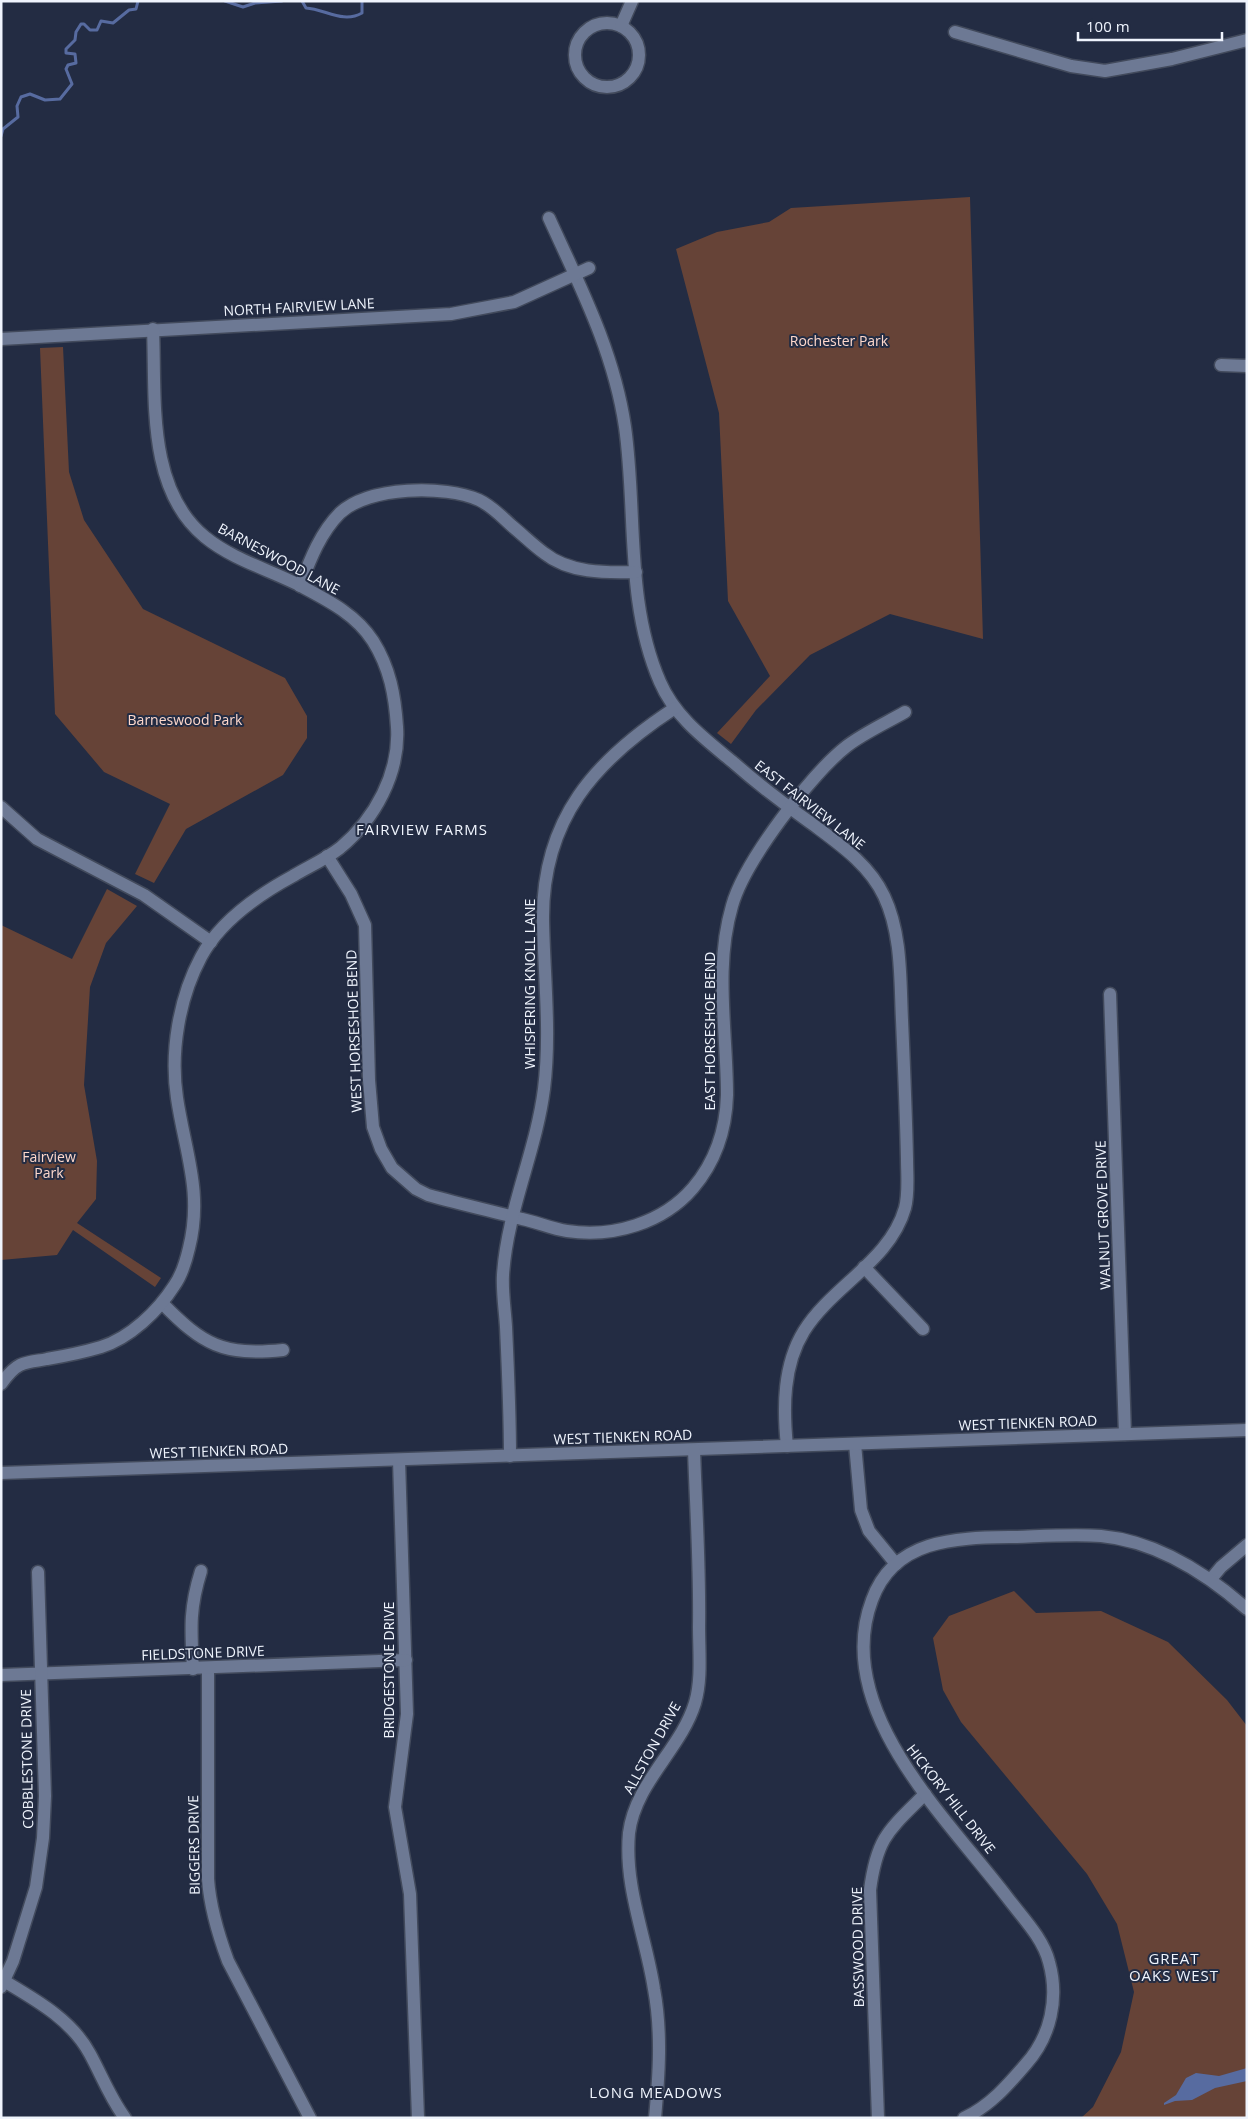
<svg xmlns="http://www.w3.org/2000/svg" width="1248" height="2119" viewBox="0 0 1248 2119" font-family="'Open Sans',sans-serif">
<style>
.green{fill:#664337}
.water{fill:#576ba0}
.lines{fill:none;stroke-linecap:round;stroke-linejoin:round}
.stream{stroke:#576ba0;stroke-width:3}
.minor-casing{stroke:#424a5c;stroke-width:15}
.minor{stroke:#6d7994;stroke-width:12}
.labels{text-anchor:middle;stroke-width:4;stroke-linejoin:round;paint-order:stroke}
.street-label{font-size:14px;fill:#eff4fd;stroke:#232c43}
.park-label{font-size:14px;fill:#fed8cb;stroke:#232c43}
.neighbourhood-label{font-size:15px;letter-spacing:1px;fill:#eff4fd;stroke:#232c43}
</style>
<rect width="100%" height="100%" fill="#232c43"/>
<g class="green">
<path d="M970 197 983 639 890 614 810 655 756 710 731 744 717 733 770 676 728 601 719 413 676 249 717 232 769 222 791 208Z"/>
<path d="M63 347 69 472 84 520 143 609 285 678 307 716V738L283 775 186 829 154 883 135 874 170 804 104 772 55 714 40 348Z"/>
<path d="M107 889 137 906 106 943 90 987 84 1085 97 1161 96 1199 77 1223 161 1278 155 1287 73 1230 57 1255 1 1260V925L72 959Z"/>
<path d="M1014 1591 1036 1613 1101 1611 1168 1642 1227 1700 1247 1726V2118H1081L1093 2107 1121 2052 1134 1992 1117 1924 1087 1874 961 1722 943 1690 933 1638 949 1616Z"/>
</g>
<path class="water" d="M1247 2068V2081L1215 2088 1192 2100 1175 2101 1164 2105V2103L1176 2095 1186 2078 1196 2073 1219 2076Z"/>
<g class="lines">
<g class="stream">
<path d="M225 1 243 7 255 3 282 1"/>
<path d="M302 1 306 8C325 9 343 24 362 13V1"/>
<path d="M1 136 3 129 18 117 17 106 21 97 30 94 45 100 60 99 72 84 66 69 68 65 76 63 75 54 66 53V49L75 40 76 32 81 24H84L90 30H97L101 21 113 23 129 10 136 9 138 1"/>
</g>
<g class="minor-casing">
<g id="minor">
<circle cx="607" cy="55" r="32"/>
<path d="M621 26 632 1"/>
<path d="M955 32 1071 66 1105 71 1172 59 1247 40"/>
<path d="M549 218C580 286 614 352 625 427 637 511 625 602 660 682 675 717 705 739 734 763 759 785 784 804 811 823 839 844 869 864 884 896 902 934 900 979 902 1020 904 1066 906 1113 907 1159 907 1175 909 1193 905 1208 890 1261 832 1286 804 1331 783 1365 783 1408 787 1446"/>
<path d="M1 339 451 314 514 302 589 268"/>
<path d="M1221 365 1247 366"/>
<path d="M300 586C310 560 320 533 340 513 369 486 445 485 479 500 492 506 502 517 512 526 523 535 533 545 544 553 569 573 605 573 636 572"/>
<path d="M1 807 37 839 144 895 211 942"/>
<path d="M327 856 351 894 365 925 369 1080 373 1127 381 1149 392 1168 416 1189 428 1195C460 1204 491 1211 522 1219 537 1222 552 1229 567 1231 613 1238 663 1223 693 1188 716 1161 726 1130 727 1095 727 1032 714 967 732 906 744 862 811 774 847 746 864 733 886 723 905 712"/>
<path d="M1110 994 1125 1434"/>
<path d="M864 1267 923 1329"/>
<path d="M162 1303C203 1345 223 1356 283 1350"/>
<path d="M1 1384C6 1377 12 1369 20 1365 29 1361 38 1361 47 1359 65 1356 84 1352 101 1347 130 1338 158 1311 174 1286 182 1275 186 1261 189 1248 203 1192 185 1152 177 1098 170 1052 179 998 201 957 220 921 258 895 293 876 308 867 326 859 340 848 375 819 400 773 397 727 395 696 390 668 373 641 355 613 325 599 297 584 267 569 232 559 205 537 146 489 156 397 153 329"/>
<path d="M855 1444 861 1510 869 1531 896 1564"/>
<path d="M510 1456C510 1413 508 1370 506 1327 505 1310 502 1292 503 1275 507 1211 536 1152 544 1089 551 1033 544 976 543 920 542 819 595 760 675 708"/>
<path d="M399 1460 407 1714 395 1807 410 1894 418 2118"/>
<path d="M1 1473 1247 1430"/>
<path d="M1211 1579 1221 1567 1247 1545"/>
<path d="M208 1668V1879C210 1908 218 1934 228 1961L310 2118"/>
<path d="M193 1669C191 1630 189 1609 201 1571"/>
<path d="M1 1675 406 1660"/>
<path d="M4 1981C36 2000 72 2020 90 2054 102 2076 110 2098 125 2118"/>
<path d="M1 1987 13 1961 36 1887 43 1838 45 1796 38 1572"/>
<path d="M655 2118C659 2075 662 2032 654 1989 646 1937 624 1887 629 1833 635 1783 681 1749 695 1703 702 1679 699 1652 699 1627 700 1568 696 1509 694 1450"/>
<path d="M878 2118 870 1890C877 1837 889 1830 925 1794"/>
<path d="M964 2118C990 2106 1008 2085 1026 2064 1051 2036 1059 1998 1049 1962 1043 1938 1022 1917 1007 1897 947 1818 831 1709 872 1600 895 1536 961 1538 1017 1537 1045 1536 1074 1534 1101 1536 1156 1541 1206 1573 1247 1609"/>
</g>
</g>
<use href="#minor" class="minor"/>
</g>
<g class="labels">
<g class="street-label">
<text transform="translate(299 307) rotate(-3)" y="5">NORTH FAIRVIEW LANE</text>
<text transform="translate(279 559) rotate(28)" y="5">BARNESWOOD LANE</text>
<text transform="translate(810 805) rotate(38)" y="5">EAST FAIRVIEW LANE</text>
<text transform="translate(530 984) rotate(-90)" y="5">WHISPERING KNOLL LANE</text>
<text transform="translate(354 1031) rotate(-92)" y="5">WEST HORSESHOE BEND</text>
<text transform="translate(710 1031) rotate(-90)" y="5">EAST HORSESHOE BEND</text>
<text transform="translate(1103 1215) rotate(-92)" y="5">WALNUT GROVE DRIVE</text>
<text transform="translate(1028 1423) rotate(-2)" y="5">WEST TIENKEN ROAD</text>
<text transform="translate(623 1437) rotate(-2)" y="5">WEST TIENKEN ROAD</text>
<text transform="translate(219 1451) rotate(-2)" y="5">WEST TIENKEN ROAD</text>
<text transform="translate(203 1653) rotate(-2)" y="5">FIELDSTONE DRIVE</text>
<text transform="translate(389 1670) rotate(-90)" y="5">BRIDGESTONE DRIVE</text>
<text transform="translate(652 1748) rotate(-61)" y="5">ALLSTON DRIVE</text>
<text transform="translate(27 1759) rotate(-91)" y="5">COBBLESTONE DRIVE</text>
<text transform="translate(951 1799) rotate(52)" y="5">HICKORY HILL DRIVE</text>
<text transform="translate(194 1845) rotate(-91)" y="5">BIGGERS DRIVE</text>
<text transform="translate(858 1947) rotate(-91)" y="5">BASSWOOD DRIVE</text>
</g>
<g class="park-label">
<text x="839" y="346">Rochester Park</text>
<text x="185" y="725">Barneswood Park</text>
<text x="49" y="1162">Fairview<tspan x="49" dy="16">Park</tspan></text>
</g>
<g class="neighbourhood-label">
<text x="422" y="835">FAIRVIEW FARMS</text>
<text x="1174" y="1964">GREAT<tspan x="1174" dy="17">OAKS WEST</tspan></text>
<text x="656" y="2098">LONG MEADOWS</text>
</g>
</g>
<rect width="1248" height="2119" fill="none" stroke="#eff4fd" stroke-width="5"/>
<path d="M1078 32v8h144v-8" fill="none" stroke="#eff4fd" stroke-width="2.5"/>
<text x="1086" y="32" font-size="15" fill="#eff4fd" stroke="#232c43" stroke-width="4" paint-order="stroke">100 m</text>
</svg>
